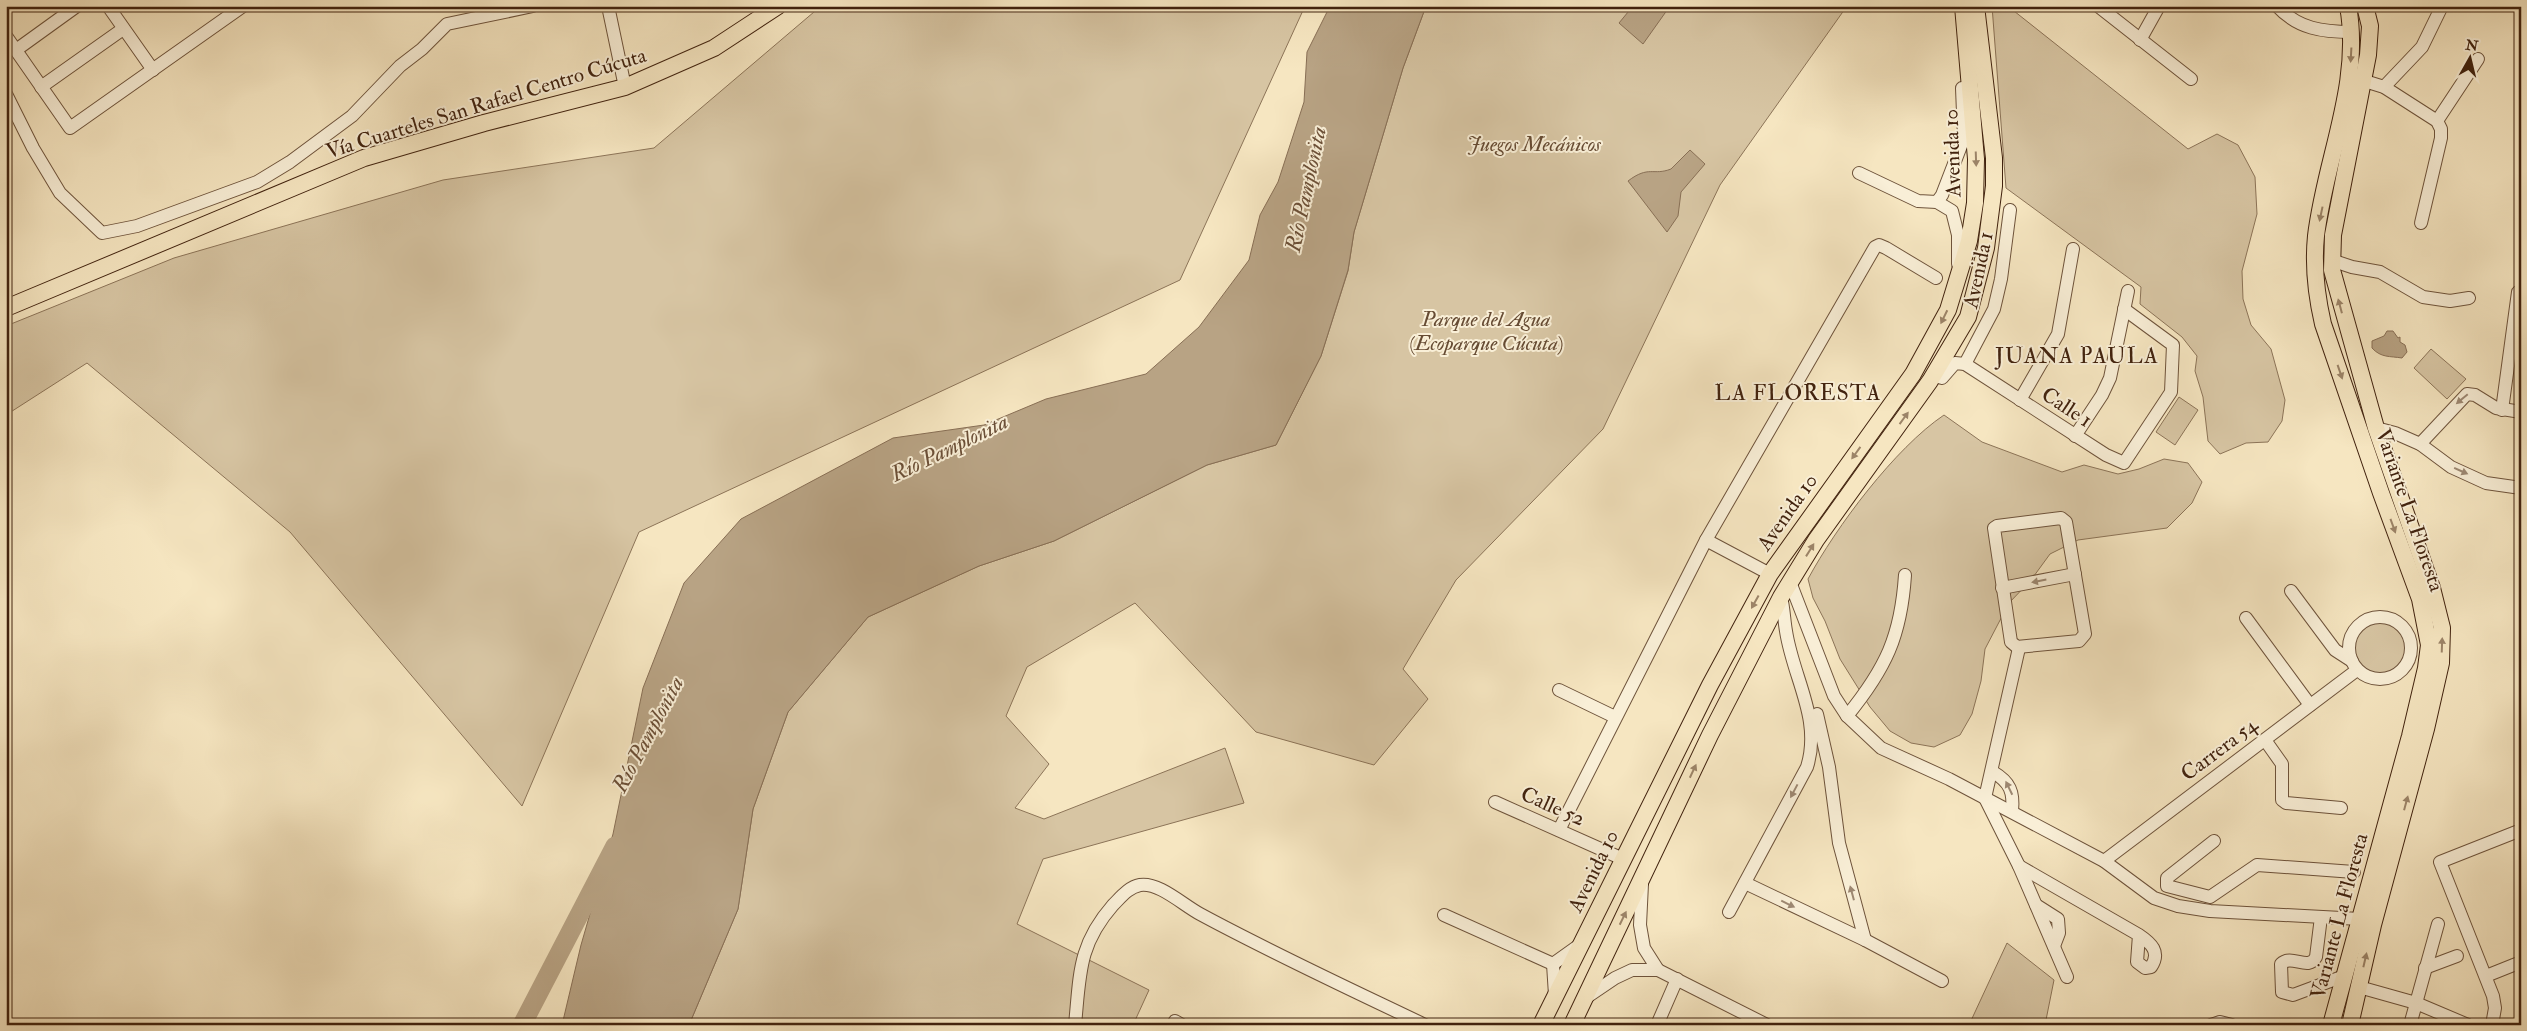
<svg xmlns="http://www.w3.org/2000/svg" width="2527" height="1031" viewBox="0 0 2527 1031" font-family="'IM FELL Double Pica',serif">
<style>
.green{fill:#d7c5a3;stroke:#8c7458}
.water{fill:#b8a384;stroke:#886f55}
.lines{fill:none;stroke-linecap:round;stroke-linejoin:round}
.river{stroke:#b8a384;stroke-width:19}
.minor-casing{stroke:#6e533b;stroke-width:14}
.major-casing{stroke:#41220e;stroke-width:18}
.minor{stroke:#f9efd7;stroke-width:12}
.major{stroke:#f6e6c1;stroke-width:16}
.oneway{fill:#9c8468}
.oneway2{fill:#9d8872}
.labels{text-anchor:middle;stroke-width:4;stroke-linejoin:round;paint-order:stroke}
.street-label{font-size:21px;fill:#41220e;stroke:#f9efd7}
.park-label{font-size:21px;font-style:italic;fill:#664b33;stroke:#f9efd7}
.water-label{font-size:22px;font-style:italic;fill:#6b4f37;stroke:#f9efd7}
.neighbourhood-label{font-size:22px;letter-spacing:1px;fill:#41220e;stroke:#f9efd7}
</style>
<rect width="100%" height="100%" fill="#f6e6c1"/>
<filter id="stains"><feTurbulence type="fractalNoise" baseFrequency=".004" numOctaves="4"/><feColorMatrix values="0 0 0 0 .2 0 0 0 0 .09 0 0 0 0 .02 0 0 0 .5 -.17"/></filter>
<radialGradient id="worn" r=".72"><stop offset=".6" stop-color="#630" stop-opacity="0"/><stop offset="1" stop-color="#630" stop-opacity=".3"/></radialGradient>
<g class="green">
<path d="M821 6H1305L1180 280 639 532 522 806 290 532 87 363 6 415V326L174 258 443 180 654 148Z"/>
<path d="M1426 6H1847L1720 185 1603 429 1456 580 1403 669 1428 699 1374 765 1256 732 1135 603 1027 667 1006 716 1049 764 1015 808 1044 819 1225 748 1244 803 1043 859 1017 924 1149 990 1133 1025H689L738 909 753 809 788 712 868 617 979 566 1054 541 1207 465 1276 445 1321 356 1348 271 1354 232 1403 68Z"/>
<path d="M1992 6H2017L2014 11 2188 149 2217 134 2238 145 2255 177 2257 214 2242 271 2243 299 2251 325 2271 349 2285 400 2282 421 2268 442 2246 443 2220 454 2208 441 2203 397 2195 371 2197 356 2182 337 2140 304 2141 287 2006 188Z"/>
<path d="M2431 349 2466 379 2447 399 2414 368Z"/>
<path d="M2179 397 2198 410 2175 445 2156 432Z"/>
<path d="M1944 415 1982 442 2062 472 2084 465 2118 474 2139 469 2164 459 2188 463 2202 482 2192 503 2167 528 2078 540 2050 554 2031 580 2009 603 1985 649 1981 681 1972 714 1960 735 1934 747 1911 743 1890 731 1870 707 1840 659 1825 621 1813 598 1808 579C1836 527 1895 448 1944 415Z"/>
<circle cx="2380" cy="648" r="28"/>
<path d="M2007 943 2054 980 2045 1025H1969Z"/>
</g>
<g class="water">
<path d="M1330 6H1426L1403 68 1354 232 1348 270 1321 356 1276 445 1207 465 1054 541 979 566 868 617 788 712 753 809 738 909 689 1025H562L581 945 613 834 643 688 684 583 741 519 893 438 984 425 1046 399 1146 374 1199 327 1249 260 1260 215 1278 182 1304 102 1307 52Z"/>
<path d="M1633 6H1670L1643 44 1619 23Z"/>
<path d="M1690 150 1705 164 1681 192 1678 216 1667 232 1628 181C1649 165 1653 176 1671 169Z"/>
<path d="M2387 331H2393L2398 338 2400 337V342L2405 345 2407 352 2402 358C2390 356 2381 358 2372 348V341L2384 336Z"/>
</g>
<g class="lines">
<path class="river" d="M522 1025 615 846"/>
<g class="minor-casing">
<g id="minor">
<path d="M108 6 153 70"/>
<path d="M608 6 625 87"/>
<path d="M2098 6 2191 79"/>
<path d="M2277 6C2298 29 2323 32 2352 32"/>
<path d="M6 36 70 128 243 6"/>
<path d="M2140 40 2159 6"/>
<path d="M16 50 77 6"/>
<path d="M2355 78 2384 87 2437 121 2441 129V138L2421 223"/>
<path d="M41 87 123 29"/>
<path d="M2384 87 2422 47 2442 6"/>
<path d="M6 94 33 148 60 193 102 233 137 226 257 182 290 162 352 116 400 66 422 49 447 24 533 6"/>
<path d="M2437 121 2478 59"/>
<path d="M1859 173 1918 201 1937 202 1952 211 1958 235V264"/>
<path d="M1937 202 1942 195 1964 138 1962 88"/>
<path d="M2331 260 2352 267 2380 272 2423 297 2450 301 2469 298"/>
<path d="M1965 364 1994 309 2001 279 2010 210"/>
<path d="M1933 376 1942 378 1955 363 1965 364 2106 455 2124 463 2171 392 2173 345 2124 309"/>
<path d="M2020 400 2058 334 2073 249"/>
<path d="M2502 410 2518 292"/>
<path d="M2376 428 2395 433 2420 444 2451 467 2486 483 2521 488"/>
<path d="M2075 436 2102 395 2110 378 2128 291"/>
<path d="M2420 444 2467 394 2475 395 2496 408 2521 412"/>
<path d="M2061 518 2066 522 2085 634 2079 641 2017 647 2011 642 1994 528 1997 526Z"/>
<path d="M1706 540 1770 574"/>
<path d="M1790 582 1834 696 1847 716 1881 748 1949 779 2104 861 2154 898 2178 906 2210 911 2360 919"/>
<path d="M2002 588 2075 574"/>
<path d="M2291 591 2335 650 2352 661"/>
<circle cx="2380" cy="648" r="31"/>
<path d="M2246 618 2310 705"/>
<path d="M2019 648 1985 798 2019 866 2067 977"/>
<path d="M1559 690 1615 717"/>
<path d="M1817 714 1829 767 1839 843 1865 940"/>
<path d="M1847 716C1886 668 1901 636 1905 575"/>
<path d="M2265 740 2282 764V800L2286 803 2341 808"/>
<path d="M1993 772C2010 782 2014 792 2012 811"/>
<path d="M1495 802 1623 859"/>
<path d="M1559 830 1706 540 1875 247 1879 245 1886 248 1936 278"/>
<path d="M2214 841 2167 878V886L2210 897 2257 865 2354 872"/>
<path d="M2104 861 2357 670"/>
<path d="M2019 866 2139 935C2151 943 2161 952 2151 967L2145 968 2137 962 2139 935"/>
<path d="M1745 883 1865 940 1942 981"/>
<path d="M1642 884 1640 925 1644 948 1658 970"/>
<path d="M2036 905 2058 919 2059 933 2054 946"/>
<path d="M1729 912 1807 767C1822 719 1793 678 1786 631 1784 620 1784 609 1781 597"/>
<path d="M1444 915 1553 964"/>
<path d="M2321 917 2316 957C2308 972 2292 953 2281 964L2282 992 2293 995 2344 976"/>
<path d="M2425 968 2457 956"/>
<path d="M2486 976 2521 962"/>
<path d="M2359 987 2416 1003 2468 1025"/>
<path d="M1555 995 1553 964 1581 944"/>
<path d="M1584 999 1615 978 1632 970H1658L1767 1025"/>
<path d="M1075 1025C1080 974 1078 945 1113 905 1121 897 1129 887 1140 885 1159 882 1183 905 1200 914 1274 954 1350 989 1425 1025"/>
<path d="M1173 1025 1175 1021 1182 1025"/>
<path d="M1657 1025 1677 979"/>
<path d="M2211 1025 2220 1022 2232 1025"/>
<path d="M2410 1025 2438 924"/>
<path d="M2492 1025 2495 1008 2493 996 2440 862 2521 830"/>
</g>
</g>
<g class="major-casing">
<g id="major">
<path d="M6 308 364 158 484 123 625 87 714 48 778 6"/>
<path d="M1541 1025 1710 685 1770 574 1913 374 1948 310 1969 241 1975 203 1976 159 1963 6"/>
<path d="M1572 1025 1710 735 1781 597 1816 540 1930 381 1968 317 1986 248 1994 186V158L1976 6"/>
<path d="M2331 1025 2410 736 2426 668 2429 645 2420 599 2381 493 2323 324C2316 294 2313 266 2316 236 2325 159 2362 84 2348 6"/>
<path d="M2350 1025 2373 925 2426 729 2441 663 2442 628 2432 588 2376 428 2332 270 2333 235 2368 55 2370 26 2365 6"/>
</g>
</g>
<use href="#minor" class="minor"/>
<use href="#major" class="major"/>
</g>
<defs><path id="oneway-solid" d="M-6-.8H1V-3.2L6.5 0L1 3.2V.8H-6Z" transform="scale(1.25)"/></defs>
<g class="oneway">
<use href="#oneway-solid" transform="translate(2351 55) rotate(93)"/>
<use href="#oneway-solid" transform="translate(1976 159) rotate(88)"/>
<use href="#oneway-solid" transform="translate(2321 214) rotate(102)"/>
<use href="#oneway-solid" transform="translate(2340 306) rotate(-105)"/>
<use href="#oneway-solid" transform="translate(1944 317) rotate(116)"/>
<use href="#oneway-solid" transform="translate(2340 372) rotate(71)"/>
<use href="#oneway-solid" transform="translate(1904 418) rotate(-54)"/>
<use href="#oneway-solid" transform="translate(1856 453) rotate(126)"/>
<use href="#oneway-solid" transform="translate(2393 526) rotate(70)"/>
<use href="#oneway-solid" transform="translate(1810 550) rotate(-58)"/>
<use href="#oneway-solid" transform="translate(1755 602) rotate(119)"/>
<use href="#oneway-solid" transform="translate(2442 645) rotate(-88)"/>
<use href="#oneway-solid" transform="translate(1693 771) rotate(-65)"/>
<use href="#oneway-solid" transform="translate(2406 803) rotate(-75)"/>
<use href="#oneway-solid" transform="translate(1623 918) rotate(-64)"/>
<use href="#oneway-solid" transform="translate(2365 960) rotate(-77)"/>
</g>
<g class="oneway2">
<use href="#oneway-solid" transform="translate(2462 399) rotate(140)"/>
<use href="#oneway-solid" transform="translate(2461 471) rotate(24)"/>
<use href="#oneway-solid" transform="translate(2039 581) rotate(169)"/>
<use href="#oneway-solid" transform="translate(2009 788) rotate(-116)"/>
<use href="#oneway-solid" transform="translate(1794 791) rotate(118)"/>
<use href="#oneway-solid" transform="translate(1852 893) rotate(-105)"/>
<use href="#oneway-solid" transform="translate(1788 904) rotate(26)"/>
</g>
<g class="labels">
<g class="street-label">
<text transform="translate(486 103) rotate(-17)" y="7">Vía Cuarteles San Rafael Centro Cúcuta</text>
<text transform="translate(1952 153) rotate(-92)" y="7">Avenida 10</text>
<text transform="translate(1978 270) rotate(-78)" y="7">Avenida 1</text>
<text transform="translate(2067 407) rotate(33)" y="7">Calle 1</text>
<text transform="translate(2410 510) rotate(71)" y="7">Variante La Floresta</text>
<text transform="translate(1787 512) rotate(-55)" y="7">Avenida 10</text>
<text transform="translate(2219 749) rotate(-37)" y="7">Carrera 54</text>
<text transform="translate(1553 806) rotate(24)" y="7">Calle 52</text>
<text transform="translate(1593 871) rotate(-64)" y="7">Avenida 10</text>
<text transform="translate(2339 916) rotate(-75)" y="7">Variante La Floresta</text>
</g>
<g class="park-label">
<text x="1534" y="151">Juegos Mecánicos</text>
<text x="1486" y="326">Parque del Agua<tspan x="1486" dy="24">(Ecoparque Cúcuta)</tspan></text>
</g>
<g class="water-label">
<text transform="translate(1305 189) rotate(-78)" y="8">Río Pamplonita</text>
<text transform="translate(949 447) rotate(-26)" y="8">Río Pamplonita</text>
<text transform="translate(647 734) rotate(-62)" y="8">Río Pamplonita</text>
</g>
<g class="neighbourhood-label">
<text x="2077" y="363">JUANA PAULA</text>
<text x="1798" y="400">LA FLORESTA</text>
</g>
</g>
<rect width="2527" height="1031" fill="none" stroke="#f6e6c1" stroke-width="25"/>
<rect x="8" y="8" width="2512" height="1016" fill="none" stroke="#41220e" stroke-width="2.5"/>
<rect x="12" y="12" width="2502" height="1006" fill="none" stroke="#41220e"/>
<g transform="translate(2470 58) rotate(8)" stroke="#f9efd7" stroke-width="4" paint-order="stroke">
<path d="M0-4L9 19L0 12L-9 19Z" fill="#41220e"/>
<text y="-8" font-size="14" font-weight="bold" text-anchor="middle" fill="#41220e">N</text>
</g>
<rect width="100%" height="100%" filter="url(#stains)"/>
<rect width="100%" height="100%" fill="url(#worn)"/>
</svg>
